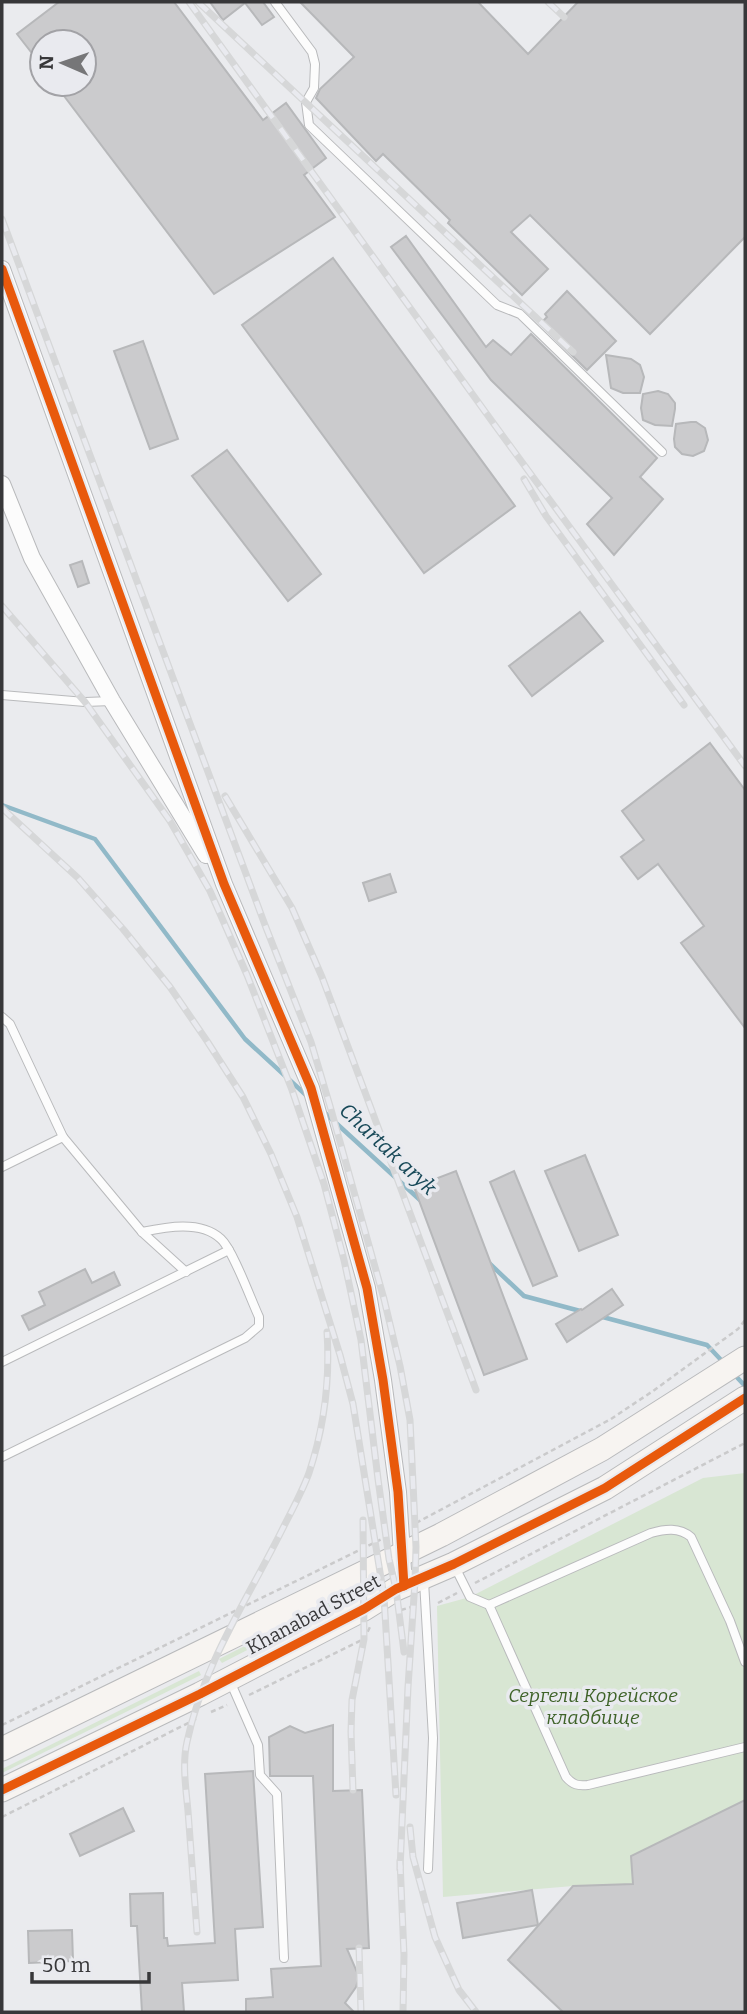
<svg xmlns="http://www.w3.org/2000/svg" width="747" height="2014" viewBox="0 0 747 2014" font-family="Bitter,serif">
<style>
.green{fill:#d8e6d3}
.lines{fill:none;stroke-linecap:round;stroke-linejoin:round}
.stream{stroke:#91b9c8;stroke-width:4.5}
.building{fill:#cbcbcd;stroke:#b7b8ba;stroke-width:2}
.lane-casing{stroke:#b9babc;stroke-width:10}
.street-casing{stroke:#b9babc;stroke-width:18}
.secondary-casing{stroke:#b9babc;stroke-width:25}
.path{stroke:#cacacb;stroke-width:2.5;stroke-dasharray:5 3.5;stroke-linecap:butt}
.lane{stroke:#fcfcfc;stroke-width:8}
.street{stroke:#fcfcfc;stroke-width:16}
.secondary{stroke:#f7f4f1;stroke-width:23}
.rail-casing{stroke:#d6d7d8;stroke-width:7}
.rail{stroke:#e9eaef;stroke-width:4.5;stroke-dasharray:13;stroke-linecap:butt}
.cycleway-casing{stroke:#e9eaef;stroke-width:13}
.cycleway{stroke:#e8590c;stroke-width:9}
.labels{text-anchor:middle;stroke-width:7;stroke-linejoin:round;paint-order:stroke}
.street-label{font-size:19px;fill:#373739;stroke:#e9eaef}
.park-label{font-size:19px;font-style:italic;fill:#3f6329;stroke:#e9eaef}
.water-label{font-size:21px;font-style:italic;fill:#184958;stroke:#e9eaef}
</style>
<rect width="100%" height="100%" fill="#eaebee"/>
<g class="green">
<path d="M745 1473V1800L632 1856 633 1884 573 1886 443 1897 437 1606 470 1597 703 1478Z"/>
<path d="M341 1597 343 1601 222 1663 219 1659Z"/>
<path d="M199 1671 201 1675 2 1773V1769Z"/>
</g>
<g class="lines">
<g class="stream">
<path d="M2 805 95 839 245 1039 307 1096"/>
<path d="M324 1112 420 1200"/>
<path d="M489 1263 524 1296 584 1312"/>
<path d="M599 1316 707 1345 723 1362"/>
<path d="M733 1373 745 1386"/>
</g>
</g>
<g class="building">
<path d="M59 2H174L263 120 286 103 326 158 304 175 335 217 214 294 55 84H84V42H42V66L17 34Z"/>
<path d="M210 2H263L274 17 262 25 245 3 223 20Z"/>
<path d="M300 2H478L528 54 578 2H745V237L650 334 530 215 511 232 548 269 522 295 448 223 450 220 383 154 376 161 316 98 320 89 354 57Z"/>
<path d="M406 236 486 347 493 340 511 355 531 334 657 458 640 477 663 499 614 555 587 524 612 498 491 380 391 247Z"/>
<path d="M333 258 515 506 424 573 242 325Z"/>
<path d="M567 291 616 341 587 370 540 324 547 317 545 314Z"/>
<path d="M143 341 178 439 150 449 114 351Z"/>
<path d="M606 355 631 359 640 365 644 377 640 393H623L611 388Z"/>
<path d="M658 391 668 394 675 403V409L672 426 655 425 643 420 641 408 643 394Z"/>
<path d="M691 422H696L705 428 708 440 704 451 693 456 682 454 675 447 674 439 676 424Z"/>
<path d="M227 450 321 574 288 601 192 476Z"/>
<path d="M82 561 89 583 78 587 70 565Z"/>
<path d="M580 612 603 641 532 696 509 666Z"/>
<path d="M710 743 745 790V1028L681 943 704 926 658 864 638 879 621 857 644 840 622 811Z"/>
<path d="M390 874 396 892 369 901 363 883Z"/>
<path d="M585 1155 618 1235 579 1251 545 1171Z"/>
<path d="M456 1171 527 1359 484 1375 414 1187Z"/>
<path d="M514 1171 557 1276 533 1286 490 1182Z"/>
<path d="M85 1269 92 1283 114 1272 120 1285 29 1330 22 1316 45 1305 39 1292Z"/>
<path d="M612 1289 623 1305 567 1342 556 1324 581 1309 582 1310Z"/>
<path d="M333 1725V1791L362 1790 369 1948 347 1949 357 1972 358 1980 356 1987 345 2003 354 2012H246V1999L273 1997 271 1969 321 1966 313 1776H270L269 1737 290 1726 305 1733Z"/>
<path d="M253 1771 263 1927 235 1929 238 1980 182 1983 184 2012H142L137 1926H131L130 1894 163 1893 164 1938H167L168 1946 215 1943 205 1774Z"/>
<path d="M745 1800V2012H563L508 1960 573 1886 633 1884 631 1856Z"/>
<path d="M123 1808 134 1831 80 1856 70 1834Z"/>
<path d="M532 1890 538 1925 463 1938 457 1903Z"/>
<path d="M72 1930 73 1961 29 1963 28 1931Z"/>
</g>
<g class="lines">
<g class="lane-casing">
<g id="lane">
<path d="M275 2 312 52 315 64 314 88 306 102 309 125 497 305 520 314 662 452"/>
<path d="M2 695 85 702 112 701"/>
<path d="M2 1017 10 1024 63 1137"/>
<path d="M2 1167 63 1137 142 1232 186 1272"/>
<path d="M2 1362 229 1250"/>
<path d="M2 1457 245 1338 259 1326V1317C251 1300 233 1250 221 1239 201 1220 166 1227 142 1232"/>
<path d="M455 1567 470 1597 489 1605 566 1777C573 1785 578 1786 588 1785L745 1747"/>
<path d="M424 1581 433 1738 428 1869"/>
<path d="M489 1605 651 1533C665 1529 679 1527 691 1537L730 1621 745 1662"/>
<path d="M230 1681 258 1745 260 1775 277 1794 284 1958"/>
</g>
</g>
<g class="street-casing">
<g id="street">
<path d="M2 269 224 884 311 1088 367 1288 383 1380 398 1492 404 1586"/>
<path d="M2 484 32 558 112 701 206 855"/>
</g>
</g>
<g class="secondary-casing">
<g id="secondary">
<path d="M2 1749 441 1535 602 1449 745 1358"/>
<path d="M2 1790 200 1694 364 1609 396 1589 454 1564 605 1488 745 1398"/>
</g>
</g>
<g class="path">
<path d="M416 1523 611 1419 653 1391 738 1329 745 1320"/>
<path d="M475 1583 745 1443"/>
<path d="M438 1603 457 1593"/>
<path d="M401 1610 415 1606"/>
<path d="M249 1695 364 1639 370 1627"/>
<path d="M211 1712 227 1705"/>
<path d="M2 1725 384 1538"/>
<path d="M2 1817 196 1719"/>
</g>
<use href="#lane" class="lane"/>
<use href="#street" class="street"/>
<use href="#secondary" class="secondary"/>
<g class="rail-casing">
<g id="rail">
<path d="M189 2 494 424 745 766"/>
<path d="M198 2 573 352"/>
<path d="M548 2 564 17"/>
<path d="M2 219 265 925 311 1042 330 1106 384 1299 400 1366 410 1420 416 1547 415 1581 408 1687 400 1869"/>
<path d="M524 479 546 516 684 705"/>
<path d="M2 606 85 702 170 821 210 891 247 975 292 1090 324 1184 344 1260 361 1340 378 1479 389 1559 396 1589 404 1652"/>
<path d="M225 796 292 908 322 977 476 1390"/>
<path d="M2 808 78 878 123 929 170 987 207 1041 243 1097 271 1154 297 1217 340 1355 353 1404 384 1597 396 1795"/>
<path d="M353 1790 351 1732 352 1700 364 1639 363 1520"/>
<path d="M410 1827 413 1857 435 1937 459 1990 476 2012"/>
<path d="M400 1861 404 1955 403 2012"/>
<path d="M197 1932C194 1892 191 1851 188 1811 186 1789 182 1764 187 1742 203 1665 247 1600 282 1530 291 1512 302 1492 309 1473 324 1428 330 1378 327 1332"/>
<path d="M359 1948 361 2012"/>
</g>
</g>
<use href="#rail" class="rail"/>
<g class="cycleway-casing">
<g id="cycleway">
<path d="M2 269 224 884 311 1088 367 1288 383 1380 398 1492 404 1586"/>
<path d="M2 1790 200 1694 364 1609 396 1589 454 1564 605 1488 745 1398"/>
</g>
</g>
<use href="#cycleway" class="cycleway"/>
</g>
<g class="labels">
<g class="street-label">
<text transform="translate(313 1614) rotate(-28)" y="7">Khanabad Street</text>
</g>
<g class="park-label">
<text x="593" y="1702">Сергели Корейское<tspan x="593" dy="22">кладбище</tspan></text>
</g>
<g class="water-label">
<text transform="translate(388 1149) rotate(43)" y="7">Chartak aryk</text>
</g>
</g>
<rect width="747" height="2014" fill="none" stroke="#373739" stroke-width="7"/>
<g transform="translate(63 63) rotate(272)"><circle r="33" fill="#e9eaef" stroke="#a2a2a6" stroke-width="2"/>
<path d="M0-5L12 26L0 18L-12 26Z" fill="#767678"/>
<text y="-10" font-size="19" font-weight="bold" text-anchor="middle" fill="#373739">N</text>
</g>
<path d="M32 1972v10h117v-10" fill="none" stroke="#373739" stroke-width="3.5"/>
<text x="42" y="1972" font-size="21" fill="#373739" stroke="#e9eaef" stroke-width="5" paint-order="stroke">50 m</text>
</svg>
